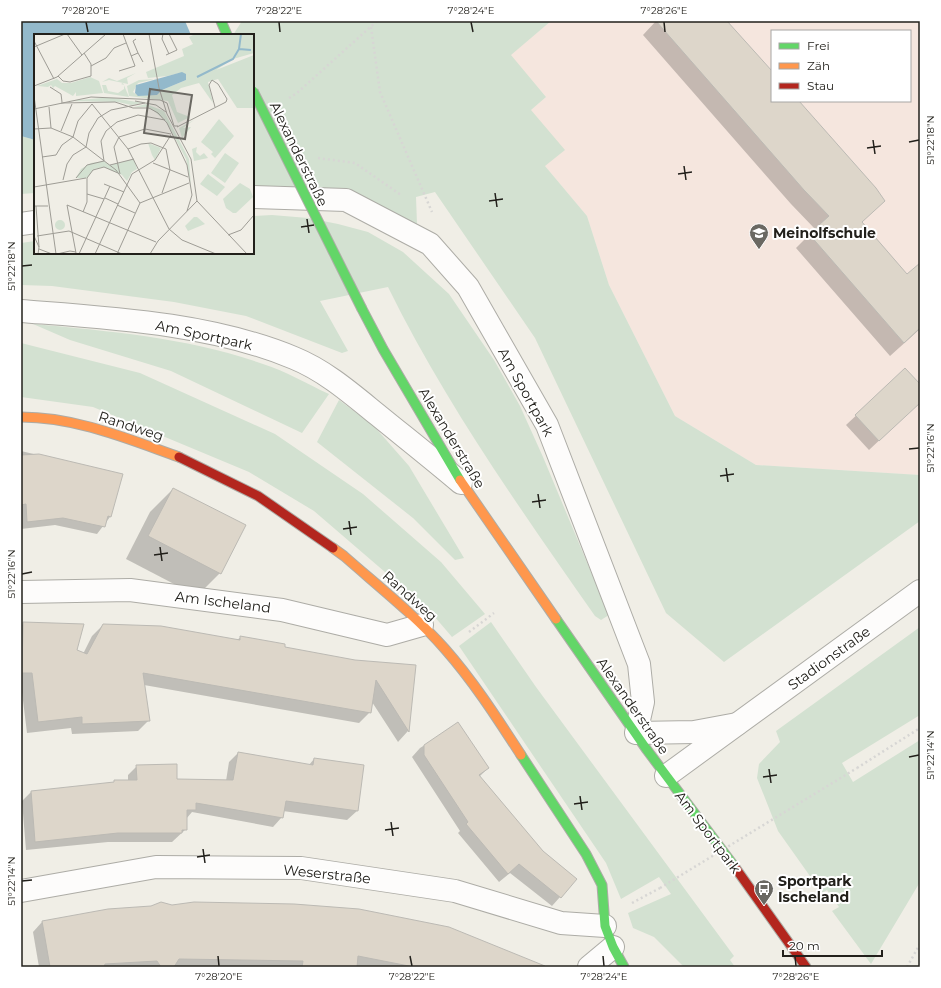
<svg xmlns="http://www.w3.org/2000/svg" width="941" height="988" viewBox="0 0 941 988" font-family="Montserrat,sans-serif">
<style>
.education{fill:#f5e6de;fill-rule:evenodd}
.green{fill:#d3e1d1}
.water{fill:#93b9cb}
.pier{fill:#f0eee6}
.shadow{fill:#0003}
.building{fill:#ddd6ca;stroke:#bcbab4}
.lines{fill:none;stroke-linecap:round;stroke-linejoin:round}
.street-casing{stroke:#adaca6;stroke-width:24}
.fast-casing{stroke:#adaca6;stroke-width:11}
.slow-casing{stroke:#adaca6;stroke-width:11}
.jam-casing{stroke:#adaca6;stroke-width:11}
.path{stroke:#d7d6d4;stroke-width:2.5;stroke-dasharray:2 3;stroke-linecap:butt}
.street{stroke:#fdfcfb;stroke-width:22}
.fast{stroke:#63d668;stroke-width:9}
.slow{stroke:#ff974d;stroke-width:9}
.jam{stroke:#b3261e;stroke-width:9}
.fast-bridge-casing{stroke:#adaca6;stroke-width:11;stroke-linecap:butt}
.path-bridge{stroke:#d7d6d4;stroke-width:2.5;stroke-dasharray:2 3;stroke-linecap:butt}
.fast-bridge{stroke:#63d668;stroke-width:9}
.ticks{fill:none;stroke:#22201b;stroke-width:1.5}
.labels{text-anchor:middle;stroke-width:4;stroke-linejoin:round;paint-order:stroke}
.street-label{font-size:14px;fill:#22201b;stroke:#fff}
.poi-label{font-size:14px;font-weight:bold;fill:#22201b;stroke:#fff;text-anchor:start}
.inset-river{fill:none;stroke:#93b9cb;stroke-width:2}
.inset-road{fill:none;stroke:#9e9c95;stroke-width:1}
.view{fill:#6a6862;fill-opacity:0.15;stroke:#6a6862;stroke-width:2}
.inset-edge{fill:none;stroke:#22201b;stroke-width:2}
.neatline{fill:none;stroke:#22201b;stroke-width:1.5}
.ticks-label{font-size:10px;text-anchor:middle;fill:#22201b}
</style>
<rect width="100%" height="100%" fill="#f0eee6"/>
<path class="education" d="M551 21H920V475L756 465 675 416 609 285 587 216 545 166 531 110 546 97 510 55ZM772 31H910V101H772Z"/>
<g class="green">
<path d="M240 21H551L511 55 546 97 531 110 565 150 545 166 587 216 609 285 675 416 756 465 920 475V521L724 662 666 613 535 338 435 192 416 197 417 224 341 190 253 191V35H231Z"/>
<path d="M21 136 35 140V193L21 194Z"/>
<path d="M272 215 308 218 338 224 368 232 403 252 449 294 494 360 520 406 543 457 609 615 601 620 595 616C521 510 445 403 388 287L320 301 348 351 342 353 246 316 174 302 52 286 21 285V243L35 241V253H253V216Z"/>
<path d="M33 324C110 331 190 338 263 364 286 371 307 384 329 394L302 433 171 371 70 340Z"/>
<path d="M21 343 140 373 275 434 363 494 441 562 485 614 452 637 428 609 314 511 249 472 93 407 21 397Z"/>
<path d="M339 400 373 425 409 466 464 558 455 560 413 518 317 442Z"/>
<path d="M491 622 536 687 734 956 730 960 735 967H684L654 937 633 928 628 913 671 894 659 877 621 899 606 863 459 646Z"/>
<path d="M920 627V715L842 763 853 782 920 740V882L871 964 832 911 839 907 827 890 822 893 778 831 757 778 759 764 780 742 776 731Z"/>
</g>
<path class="water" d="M21 21H240L231 35H35V140L21 136Z"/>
<path class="pier" d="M185 21H242L233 35H191Z"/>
<g class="shadow">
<path d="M656 21H726L772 73V101H797L861 222 920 290V329L890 356 796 248 815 229 791 204 643 35Z"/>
<path d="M905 370 920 386V402L869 450 846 425Z"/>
<path d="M21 451 122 475 110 517 97 534 55 525 21 529Z"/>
<path d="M173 489 220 573 197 596 126 559 150 512Z"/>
<path d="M24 623 83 654 92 636 103 625 237 640 241 637 284 648 355 661 415 666 408 731 398 742 372 702 370 712 359 723 144 685 149 720 138 731 72 734 71 728 27 733 21 684V626Z"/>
<path d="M452 728 488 768 479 777 542 851 576 879 552 906 510 873 499 882 458 833 460 831 412 757 420 748Z"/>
<path d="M238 753 309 765 314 759 357 811 347 820 283 811 282 817 273 827 192 812 186 819V829L172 842H108L26 850 22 801 31 792 128 781V775L137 766 176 780 226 781 229 762Z"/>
<path d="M172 906 519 967H39L33 932 42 922Z"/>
</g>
<g class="building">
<path d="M656 21H727L772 71V101H799L876 188 885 201 862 222 907 274 920 263V328L904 343 809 234 829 216 804 190Z"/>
<path d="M905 368 920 384V403L879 441 855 415Z"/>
<path d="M39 454 123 474 111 517 108 516 105 527 63 518 27 522 26 504 21 505V455Z"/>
<path d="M173 488 246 525 221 574 148 536Z"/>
<path d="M23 622 84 624 77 650 87 654 103 624 161 626 240 640V636L285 644V647L355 660 416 665 409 732 376 680 371 713 143 673 150 721 82 724V717L38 722 32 673H22Z"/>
<path d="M458 722 489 768 479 775 543 851 577 879 561 898 519 864 508 874 466 824 468 822 424 755V745Z"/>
<path d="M238 752 313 765 314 758 364 765 358 811 286 801 283 818 196 803V810H187V830H182V833H118L35 842 31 791 114 782V780H137L136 765 177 764V779L233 780Z"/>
<path d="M161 902 172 905 194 902 294 904 359 909 449 927 545 966V967H414L358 956 357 967H302L303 961 179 959 174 967H161L157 961 105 964 104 967H50L42 921 108 909 151 906Z"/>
</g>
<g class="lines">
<g class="street-casing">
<g id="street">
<path d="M253 197 346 200 430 244 468 287 547 425 639 664 643 702 636 733 694 732 737 724"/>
<path d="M21 224 35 222"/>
<path d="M21 311C111 318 210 323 294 358 326 371 353 395 379 416 406 438 434 460 461 483"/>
<path d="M21 592 130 590 282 610 387 635 422 625"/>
<path d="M666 776 920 591"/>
<path d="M21 891 156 867 301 868 455 891 561 923 605 926"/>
<path d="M589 967 613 947"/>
</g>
</g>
<g class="fast-casing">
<g id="fast">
<path d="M221 21 227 35"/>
<path d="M362 309 383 349 460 480"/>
<path d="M556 619 647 750 734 866"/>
<path d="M521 755 586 854 602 885 605 926 613 947 624 967"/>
</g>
</g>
<g class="slow-casing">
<g id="slow">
<path d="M21 417C76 417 128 439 179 457"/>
<path d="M460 480 556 619"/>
<path d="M333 548 344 556C378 586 415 615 445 649 474 682 497 718 521 755"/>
</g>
</g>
<g class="jam-casing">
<g id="jam">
<path d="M179 457 258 496 333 548"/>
<path d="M734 866 806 967"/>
</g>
</g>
<g class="path">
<path d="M371 27 380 92 432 212"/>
<path d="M289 98 297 93 377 21"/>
<path d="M318 158 355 163 401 195"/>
<path d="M469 632 494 613"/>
<path d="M857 768 920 728"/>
<path d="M632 903 660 888"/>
<path d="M907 967 920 944"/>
</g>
<use href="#street" class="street"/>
<use href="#fast" class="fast"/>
<use href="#slow" class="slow"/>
<use href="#jam" class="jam"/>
<g class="fast-bridge-casing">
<path id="fast-bridge" d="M253 91 362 309"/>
</g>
<path class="path-bridge" d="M660 888 857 768"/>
<use href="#fast-bridge" class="fast-bridge"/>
</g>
<path class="ticks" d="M86 22 88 32M279 22 280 32M471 22 473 32M664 22 665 32M873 140 875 154M909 142 919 140M867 148 881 146M684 166 686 180M678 174 692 172M495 193 497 207M489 201 503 199M307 219 309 233M301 227 314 225M22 266 32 265M909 449 919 448M726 468 728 482M720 476 734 474M538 494 540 508M532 502 546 500M349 521 351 535M343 529 357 527M160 547 162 561M154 555 168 553M22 574 32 572M909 757 919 755M769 769 771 783M763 777 777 775M580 796 582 810M574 804 588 802M391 822 393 836M385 830 399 828M203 849 205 863M197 857 210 855M22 881 32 880M218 956 219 966M410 956 412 966M603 956 604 966M795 956 796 966"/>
<defs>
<g id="school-pin" transform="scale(1)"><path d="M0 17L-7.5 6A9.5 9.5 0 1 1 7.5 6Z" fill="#6a6862" stroke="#fff"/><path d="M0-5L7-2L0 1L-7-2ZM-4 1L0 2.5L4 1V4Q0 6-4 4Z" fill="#fff"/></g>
<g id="bus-pin" transform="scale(1)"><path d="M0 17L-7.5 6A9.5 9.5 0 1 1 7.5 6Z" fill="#6a6862" stroke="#fff"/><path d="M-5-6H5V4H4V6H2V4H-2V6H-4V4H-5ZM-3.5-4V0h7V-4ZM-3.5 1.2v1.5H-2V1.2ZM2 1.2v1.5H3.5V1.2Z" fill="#fff"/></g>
</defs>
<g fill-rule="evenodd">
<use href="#school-pin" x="759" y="233"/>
<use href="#bus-pin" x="764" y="889"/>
</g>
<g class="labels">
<g class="street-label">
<text transform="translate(299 154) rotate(64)" y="5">Alexanderstraße</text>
<text transform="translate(204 335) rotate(12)" y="5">Am Sportpark</text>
<text transform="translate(526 392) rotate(61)" y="5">Am Sportpark</text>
<text transform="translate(131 426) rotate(18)" y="5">Randweg</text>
<text transform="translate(452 438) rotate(59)" y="5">Alexanderstraße</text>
<text transform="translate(410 596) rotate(42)" y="5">Randweg</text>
<text transform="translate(223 602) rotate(7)" y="5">Am Ischeland</text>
<text transform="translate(829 658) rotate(-36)" y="5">Stadionstraße</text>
<text transform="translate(633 706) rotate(55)" y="5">Alexanderstraße</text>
<text transform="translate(708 832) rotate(53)" y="5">Am Sportpark</text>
<text transform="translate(327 874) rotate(6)" y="5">Weserstraße</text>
</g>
<g class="poi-label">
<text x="773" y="238">Meinolfschule</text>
<text x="778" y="886">Sportpark<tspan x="778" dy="16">Ischeland</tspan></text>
</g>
</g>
<g transform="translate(34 34)">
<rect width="220" height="220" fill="#f0eee6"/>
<path d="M161 0H220V19L199 25 182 36 220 21V74H203L184 45 174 48 179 69 165 49 147 54 138 61 143 78 156 83 144 89 134 67 95 62 93 52 105 46 122 45 133 42 114 44 112 38 150 22 148 15 159 10 155 3ZM146 39 152 46 128 56 123 61H103L99 58 104 49ZM102 39 93 44 94 50 75 46 68 48 75 44 83 47ZM56 43 65 47 69 59 42 62V58L39 62 21 52 19 54 17 51 14 53 3 52 23 45 28 49H37ZM89 49 95 63 70 59 68 51H72L74 57 84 59 90 55V51L87 50ZM67 64H79L109 69 97 71 84 68 34 67ZM112 70 130 77 155 125 157 153 152 125 132 87 115 73H100ZM185 85 200 102 181 124 177 120 179 118 167 108ZM160 86 149 94 157 93 148 104 145 94ZM114 109 127 114 121 126 118 121ZM163 113 162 118 166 122 170 119 174 124 160 127 158 115ZM191 119 205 129 191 149 177 139ZM100 125 103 135 98 138 93 147 88 141 70 133 60 135 53 144H42L47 135 57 129 70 127 76 131ZM174 140 191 153 183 162 166 150ZM206 149 216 155 219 163 202 179H199L192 174 189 165ZM160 183H163L171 190 154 197 151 192ZM21 191a5 5 0 1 1 10 0a5 5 0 1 1-10 0Z" fill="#d3e1d1" fill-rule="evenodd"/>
<path d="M148 38 152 40V46L128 56 123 61 104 62 101 59 102 51Z" fill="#93b9cb"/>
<path class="inset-river" d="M205 15 217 16M163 43 199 25 205 15 207 0"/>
<path class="inset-road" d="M33 0 48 21M115 0 125 54 133 80 157 125 163 167 213 220M129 0 128 5 135 20M102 5 99 7 104 19M0 7 20 45M0 13 31 0M132 21 143 16 135 0M97 22 104 19 109 28M57 32 72 24 80 14 92 9M85 37 101 32 89 0M24 42 29 47 36 48 57 42V30L50 19M0 52 23 43 72 0M16 53 27 60 28 68M0 62 22 220M101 67 122 71 132 78M27 69 81 68 99 74H115L124 79 133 89 153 131 158 161 153 177M58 70 94 115 135 195 148 206 182 220M15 73 17 94M0 75 57 63 126 66 133 69 140 92H144M143 93 192 68 193 65 184 50 178 46 175 51 181 73M0 95 17 94 39 103 82 136 106 169M27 97 38 70M94 115 107 110 117 109 132 115 136 136 128 159M8 123 22 121 28 111 39 103 44 87 58 70M119 129 154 143M76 131 100 125M86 140 80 113 85 103 111 95 137 100M42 144 53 131 70 127 67 107 72 97 83 88 104 81 131 86M29 146 33 130 39 121 52 113 55 99 64 84 77 76 111 69M70 150 90 158M0 153 52 144M53 160 70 165M71 164 84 170M106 169 155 149M83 171 101 179M0 172H14M2 172 5 213M49 178 53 168V144L59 136 70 133 84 139M194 201 207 196 220 181M0 202 5 213 4 220M3 202 35 197 88 220M5 215 18 220M42 219 33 171 122 208M23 220 36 217 42 218M45 220 76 152M61 220 98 140 121 126 137 101M83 220 106 169M116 220 124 207 163 167"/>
<path class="view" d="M116 55 158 61 151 105 110 99Z"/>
<rect width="220" height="220" class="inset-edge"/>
</g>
<rect width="941" height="988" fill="none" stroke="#ffffff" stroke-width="44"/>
<rect x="771" y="30" width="140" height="72" fill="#ffffff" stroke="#a7a6a4"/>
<rect x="779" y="43" width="20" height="6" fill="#63d668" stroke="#a7a6a4"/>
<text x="807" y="50" font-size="12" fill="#22201b">Frei</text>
<rect x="779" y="63" width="20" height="6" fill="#ff974d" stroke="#a7a6a4"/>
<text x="807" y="70" font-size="12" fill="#22201b">Zäh</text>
<rect x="779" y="83" width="20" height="6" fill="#b3261e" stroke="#a7a6a4"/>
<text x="807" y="90" font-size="12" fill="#22201b">Stau</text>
<path d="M783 950v6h99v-6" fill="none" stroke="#22201b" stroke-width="2"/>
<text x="789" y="950" font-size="12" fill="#22201b" stroke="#ffffff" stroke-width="3" paint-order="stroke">20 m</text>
<rect x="22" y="22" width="897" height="944" class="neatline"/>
<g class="ticks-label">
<text x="86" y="14">7°28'20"E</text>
<text x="279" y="14">7°28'22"E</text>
<text x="471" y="14">7°28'24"E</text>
<text x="664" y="14">7°28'26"E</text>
<text transform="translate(930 140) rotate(-90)" y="4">51°22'18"N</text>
<text transform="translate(11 266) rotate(-90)" y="4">51°22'18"N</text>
<text transform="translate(930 448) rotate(-90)" y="4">51°22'16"N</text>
<text transform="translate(11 574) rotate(-90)" y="4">51°22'16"N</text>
<text transform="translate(930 755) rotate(-90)" y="4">51°22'14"N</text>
<text transform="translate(11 881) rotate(-90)" y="4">51°22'14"N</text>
<text x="219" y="980">7°28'20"E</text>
<text x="412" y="980">7°28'22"E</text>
<text x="604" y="980">7°28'24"E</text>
<text x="796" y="980">7°28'26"E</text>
</g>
</svg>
